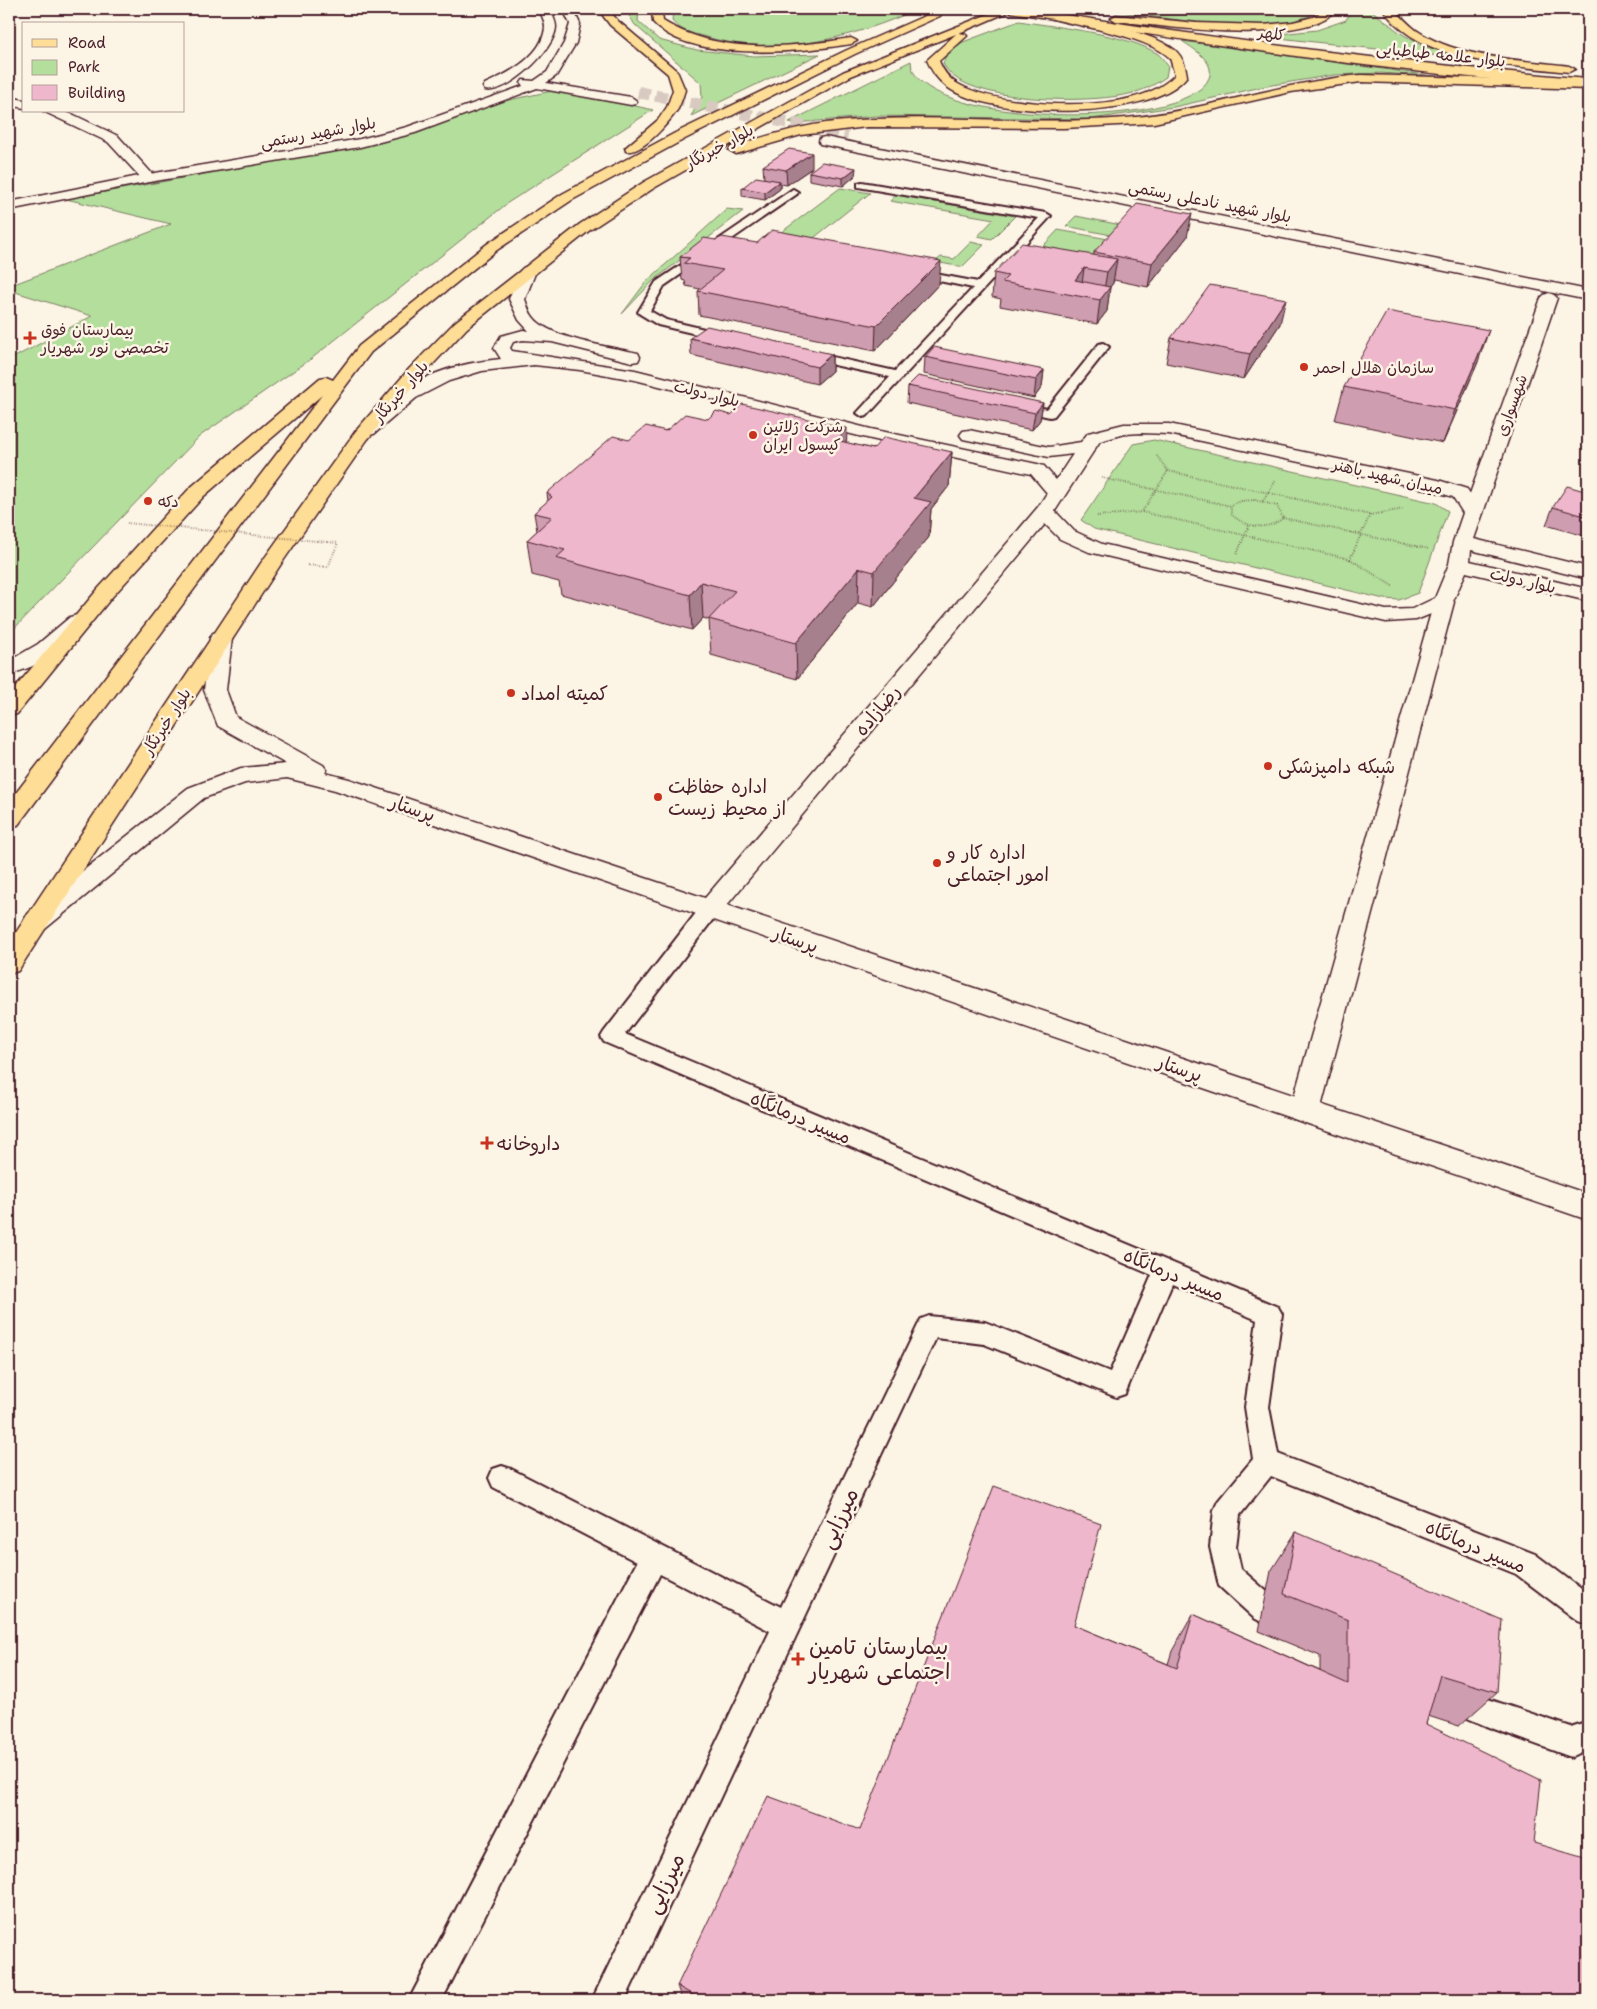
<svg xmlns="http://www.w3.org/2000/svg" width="1597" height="2009" viewBox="0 0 1597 2009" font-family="'Shantell Sans','Playpen Sans Arabic',sans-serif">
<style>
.green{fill:#b3de9c;stroke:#7e7e64}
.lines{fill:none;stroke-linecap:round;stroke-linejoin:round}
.secondary-tunnel{stroke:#d8cac0;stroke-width:12;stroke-dasharray:12 5.5;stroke-linecap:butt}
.service-casing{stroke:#4a1f2b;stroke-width:4}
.minor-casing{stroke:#4a1f2b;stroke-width:3}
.tertiary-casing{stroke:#4a1f2b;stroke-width:3}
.secondary-casing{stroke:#4a1f2b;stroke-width:3}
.primary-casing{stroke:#4a1f2b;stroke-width:3}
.trunk-casing{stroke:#4a1f2b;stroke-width:3}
.path{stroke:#4a1f2b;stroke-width:2;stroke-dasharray:0.5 2;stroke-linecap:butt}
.service{fill:#fcf5e5;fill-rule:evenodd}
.minor{fill:#fcf5e5;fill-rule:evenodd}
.tertiary{fill:#fcf5e5;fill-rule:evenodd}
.secondary{fill:#fcf5e5;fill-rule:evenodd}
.primary{fill:#fedd96;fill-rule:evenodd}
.trunk{fill:#fedd96;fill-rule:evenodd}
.path-bridge{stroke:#4a1f2b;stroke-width:2;stroke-dasharray:0.5 2;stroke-linecap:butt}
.wall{fill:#ce9daf;stroke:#4a1f2b}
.shaded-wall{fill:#a7808e;stroke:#4a1f2b}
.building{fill:#efb7cb;stroke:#4a1f2b}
.poi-dot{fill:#c8321e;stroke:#fcf5e5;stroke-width:2}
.labels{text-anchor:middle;stroke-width:5;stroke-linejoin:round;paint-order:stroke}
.far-street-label{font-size:16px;fill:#4a1f2b;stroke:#fcf5e5}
.far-poi-label{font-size:16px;fill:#4a1f2b;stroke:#fcf5e5;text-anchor:start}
.poi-label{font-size:19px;fill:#4a1f2b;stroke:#fcf5e5;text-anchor:start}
.street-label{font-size:19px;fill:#4a1f2b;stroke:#fcf5e5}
.near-street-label{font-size:22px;fill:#4a1f2b;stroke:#fcf5e5}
.near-poi-label{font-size:22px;fill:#4a1f2b;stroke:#fcf5e5;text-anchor:start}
</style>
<rect width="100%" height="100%" fill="#fcf5e5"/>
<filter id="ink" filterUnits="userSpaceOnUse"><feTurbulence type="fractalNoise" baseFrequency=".02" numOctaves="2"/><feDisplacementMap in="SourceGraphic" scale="10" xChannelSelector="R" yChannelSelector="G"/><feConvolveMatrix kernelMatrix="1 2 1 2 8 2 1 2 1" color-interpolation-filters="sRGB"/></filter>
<g filter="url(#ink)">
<g class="green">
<path d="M625 9H639L638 21 659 40 697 50 754 56 820 54 691 116 702 97 701 83 635 25Z"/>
<path d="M673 9H918C853 38 778 58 706 37 694 34 680 31 672 21Z"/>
<path d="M1100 9H1319C1288 41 1144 15 1100 9Z"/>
<path d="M1352 9H1370L1399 32 1421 45 1466 59 1261 36 1317 30 1346 20Z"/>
<path d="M1019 21C1056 27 1128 34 1158 54 1162 57 1165 62 1168 66L1166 77C1153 86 1140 92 1124 95 1084 103 985 102 953 76 949 73 946 68 943 64L947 52 963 42Z"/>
<path d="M1182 41 1440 77 1381 73 1334 75 1266 86 1174 107 1091 119 877 116 795 123 789 122 911 61C910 127 1188 132 1209 78 1216 61 1192 48 1182 41Z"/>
<path d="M552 91 609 100 653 110 509 202 311 359 200 436 9 634V360L92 316 9 290V286L171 224 66 199 377 143 509 100Z"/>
<path d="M840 188 870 193 810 241 779 234Z"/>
<path d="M896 195 1015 216 992 239 978 236 994 219 890 201Z"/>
<path d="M727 209 743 211 653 281 622 314 646 282Z"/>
<path d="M1076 216 1121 225 1111 235 1066 226Z"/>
<path d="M1058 230 1114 240 1091 268 1033 257Z"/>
<path d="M971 242 984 245 962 267 935 262 941 257 954 259Z"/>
<path d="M1154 440 1436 503 1448 511 1418 593 1399 600 1384 599 1094 529 1081 520 1133 444Z"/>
</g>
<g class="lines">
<path class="secondary-tunnel" d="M638 92 848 135"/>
<g class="service-casing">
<g id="service">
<path d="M862 182 1046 213 1051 216 867 416 863 417 857 413 890 377 801 358 799 355 801 352 805 351 895 371 973 288 910 275 909 273 910 271 914 270 978 282 1039 218 858 187V183Z"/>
<path d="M793 189 798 192 797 194 664 286 650 311 666 320 730 335 732 337 730 339 726 341 658 325 640 314 638 312 656 282Z"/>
<path d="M1103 343 1109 347 1054 416 1050 417 1012 409 1010 406 1016 402 1047 409 1099 344Z"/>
<path d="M710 902 717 904 719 909 717 914 625 1034 1278 1307 1282 1314 1269 1407 1278 1454 1535 1554 1588 1594V1625L1578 1621 1516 1574 1271 1476 1240 1515 1236 1547 1241 1569 1274 1598 1297 1612 1301 1622 1297 1632 1287 1636 1254 1618 1219 1586 1210 1547 1214 1510 1218 1501 1253 1459 1245 1407 1257 1320 1172 1283 1125 1394 1116 1397 984 1344 936 1338 625 2000H592L770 1631 660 1574 442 2000H409L637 1562 493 1487 489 1478 493 1469 502 1466 511 1469 781 1607 921 1319 929 1316 985 1322 1110 1372 1152 1275 604 1042 601 1037 604 1032 703 904Z"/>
<path d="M1454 1684 1488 1699 1571 1727 1588 1721V1749L1571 1757 1486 1726 1444 1708 1440 1698 1444 1688Z"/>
</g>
</g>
<g class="minor-casing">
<g id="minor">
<path d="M9 97 24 100V108L9 105Z"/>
<path d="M43 111H62L74 115 118 136 156 178 149 182 144 181 108 142Z"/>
<path d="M1549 293 1554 295 1557 298 1483 513 1480 517 1473 519 1466 517 1463 513 1541 298 1544 295Z"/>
<path d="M1444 596 1451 598 1454 602 1320 1111 1315 1119 1305 1123 1295 1119 1290 1111 1434 602 1437 598Z"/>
</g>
</g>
<g class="tertiary-casing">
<path id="tertiary" d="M528 266 533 268 536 271 525 299C527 305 529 312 533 317 549 339 611 347 638 353L640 357 638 361 632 362 552 342 523 340 513 342 510 348 512 351 635 370 871 429 1037 464 1044 466 1056 480 1073 454 1049 457 963 439 960 435 963 431 969 430 1049 447 1081 442 1088 433 1124 424H1169L1438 480 1467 489 1483 513 1474 539 1588 567V579L1471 550 1470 561 1588 589V601L1466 572 1451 606 1416 620 1386 622 1089 552 1060 539 1045 524 727 905 1588 1194V1220L335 790 287 778 245 783 204 798 45 929 36 931 27 929 23 922 27 915 188 788 241 768 286 764 218 726 204 690 210 638 213 633 221 632 229 633 232 638 226 690 236 717 323 765 327 770 325 773 349 779 705 898 1038 507 1047 493 1031 474 871 439 635 380 580 370 534 365 482 371 449 381 416 398 374 434 368 435 362 434 359 430 362 426C375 415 388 402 403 391 430 371 468 362 501 359L494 348 501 336 523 330 529 331 519 320 509 299 520 271 523 268ZM1141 433 1169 434 1434 491 1453 497 1463 513 1453 542 1449 564 1435 598 1412 609 1386 610 1102 544 1074 531 1055 511 1100 441 1125 434Z"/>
</g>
<g class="secondary-casing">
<g id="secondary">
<path d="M539 9H549C552 14 556 21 556 27 555 50 507 95 485 90L483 87 485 84C508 74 543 56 545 27 545 21 541 14 539 9Z"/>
<path d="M563 9H573L580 24 576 43 556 76 546 83 631 97 637 101 635 104 631 105 537 88 415 133 360 147 149 182 9 210V202L149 174 360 139 407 127 523 86 521 83 523 80 534 81 547 72 564 43 570 24Z"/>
<path d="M825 137 1588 290V300L820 144 819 141 820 138Z"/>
<path d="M77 615 84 617 88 621C71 646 38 668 9 674V661L38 644 70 617Z"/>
</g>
</g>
<g class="primary-casing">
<path id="primary" d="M1005 9H1028C1214 39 1400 63 1588 79V87C1395 74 1201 43 1010 12Z"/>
</g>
<g class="trunk-casing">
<g id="trunk">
<path d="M598 9H608L618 21 677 71 685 90C683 96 681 103 678 109 670 121 642 155 626 151L625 148 658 120 667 107 673 90 668 74 610 25Z"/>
<path d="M654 9H665L662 13 663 21C719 55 789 48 851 38L857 41 851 44C803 52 688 63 653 22L652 12Z"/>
<path d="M1001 9H1015L959 33 965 34 967 36 939 61C943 71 948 78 958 84 997 106 1088 109 1131 98 1147 94 1163 87 1175 75L1170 58C1148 37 1084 27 1053 19L1052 17 1053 15 1057 14C1088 21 1153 31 1176 51 1183 58 1186 67 1187 76 1152 122 990 119 947 87 937 79 932 72 927 60L956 34 851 76 654 188 590 230 467 328 421 377 367 440 281 564 18 971 9 974V943L261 563 355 432 409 369 455 322 580 224 644 182 843 72Z"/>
<path d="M1325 9H1337C1304 48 1164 26 1116 21L1111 18 1116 15 1196 23 1263 25 1293 22 1313 17Z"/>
<path d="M1383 9H1394C1401 16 1408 24 1416 30 1456 58 1522 60 1569 66L1575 69 1569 72C1511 65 1418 63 1383 9Z"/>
<path d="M936 11 940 12 941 14 940 16 855 54 685 139 572 200 497 250 371 352 18 825 9 827V802L322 395 204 496 112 597 17 714 9 716V695L98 589 190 488 320 378 326 377 333 380 359 346 487 244 562 194 675 133 847 50Z"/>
<path d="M1361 75 1588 81V89L1361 82 1291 92 1154 123 1064 128 867 127 801 135 736 154 729 150 731 147C765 136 799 126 834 122 931 112 1029 126 1126 118 1206 111 1281 82 1361 75Z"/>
</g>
</g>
<g class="path">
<path d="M1157 456 1168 471"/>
<path d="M1168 471 1370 515 1350 559 1142 512Z"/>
<path d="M1102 478 1231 506"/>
<path d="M1255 500 1277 506 1283 518C1267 531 1246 528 1231 514V506L1241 501Z"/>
<path d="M1263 501 1276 480"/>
<path d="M1370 515 1404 509"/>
<path d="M1097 516 1142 512"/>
<path d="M1283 518 1429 549"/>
<path d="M1237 554 1249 525"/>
<path d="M1350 559 1394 587"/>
<path d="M307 565 328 567 338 543"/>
</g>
<use href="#service" class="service"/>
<use href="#minor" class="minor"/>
<use href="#tertiary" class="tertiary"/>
<use href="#secondary" class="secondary"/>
<use href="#primary" class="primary"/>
<use href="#trunk" class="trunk"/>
<path class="path-bridge" d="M127 523 338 543"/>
</g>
<g class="wall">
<path d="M763 166 812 168 787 185 780 184V189L765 200 742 196V188L764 178Z"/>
<path d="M809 172 855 176 843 186 809 180Z"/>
<path d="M1187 237 1148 287 1114 280 1113 283 1110 287 1107 311 1097 324 1000 306 1001 299 992 297 994 273 1094 255V252Z"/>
<path d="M680 257 939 284 875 351 699 315 698 291 700 289 686 286 685 281 682 280Z"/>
<path d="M1280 324 1244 379 1166 363 1171 338Z"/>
<path d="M690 338 832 354V371L817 384 691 355Z"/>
<path d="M925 357 1044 370 1042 387 1034 398 924 374Z"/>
<path d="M1478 362 1443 443 1335 420 1344 387Z"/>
<path d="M908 386 1043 403 1040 420 1032 430 907 403Z"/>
<path d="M708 419 847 443 873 449 952 452 949 486 931 509 929 537 873 607 858 603 797 679 711 655 709 620 703 618 692 630 561 594 559 582 532 575 527 540 537 531 534 513 548 501 547 493 629 440Z"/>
<path d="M1588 492V537L1546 525 1553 507Z"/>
<path d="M1296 1532 1497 1692 1459 1726 1428 1716 1426 1724 1534 1843 1588 2000H682L677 1986 860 1830 1074 1625 1168 1664 1172 1651 1193 1614 1320 1671V1656L1259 1631 1271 1571Z"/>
</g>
<g class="shaded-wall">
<path d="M812 153V168L787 185 786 170Z"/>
<path d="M856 168 855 176 843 186V178Z"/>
<path d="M780 181V189L765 200V192Z"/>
<path d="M1192 214 1187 237 1148 287 1152 263Z"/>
<path d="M1117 259 1113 283 1110 287 1107 311 1097 324 1100 300 1103 296 1107 272Z"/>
<path d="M941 261 939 284 875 351 876 326Z"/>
<path d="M1084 268 1081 292 1075 280Z"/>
<path d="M1286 299 1280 324 1244 379 1250 354Z"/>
<path d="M1489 330 1478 362 1443 443 1455 410Z"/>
<path d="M832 354V371L817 384V367Z"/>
<path d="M1044 370 1042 387 1034 398 1036 380Z"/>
<path d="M1043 403 1040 420 1032 430 1035 413Z"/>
<path d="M847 428 846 462 836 440Z"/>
<path d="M952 452 949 486 931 509 929 537 873 607 874 572 914 498Z"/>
<path d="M859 568 858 603 797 679 796 643Z"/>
<path d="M701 582 703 618 692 630 690 595Z"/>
</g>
<g class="building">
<path d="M789 149 812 153 786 170 763 166Z"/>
<path d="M822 162 856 168 843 178 809 172Z"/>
<path d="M756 177 780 181 765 192 742 188Z"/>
<path d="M1137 204 1192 214 1152 263 1094 252Z"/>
<path d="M772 230 941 261 876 326 698 291 723 270 684 263 690 258 680 257 704 238 716 240 722 237 757 243Z"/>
<path d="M1022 243 1117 259 1107 272 1084 268 1075 280 1110 287 1100 300 1002 282 1008 276 994 273Z"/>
<path d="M1210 285 1286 299 1250 354 1171 338Z"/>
<path d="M1387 311 1489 330 1455 410 1344 387Z"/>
<path d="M707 326 832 354 817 367 690 338Z"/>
<path d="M934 347 1044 370 1036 380 925 357Z"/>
<path d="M918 376 1043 403 1035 413 908 386Z"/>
<path d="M742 404 847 428 836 440 873 449 884 437 952 452 914 498 931 502 874 572 859 568 796 643 709 619 735 591 701 582 690 595 556 558 565 550 527 540 552 517 534 513 552 497 547 493 613 436 629 440 646 426 666 431 685 414 708 419 716 411 731 415Z"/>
<path d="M1567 486 1588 492V517L1553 507Z"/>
<path d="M994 1486 1101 1524 1074 1625 1177 1668 1193 1614 1348 1684V1620L1284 1594 1296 1532 1502 1620 1497 1692 1440 1675 1426 1724 1541 1780 1534 1843 1588 1859V2000H702L677 1986 768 1796 860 1830Z"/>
</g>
</g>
<g class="poi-dot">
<path d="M27.5 330.5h5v5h5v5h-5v5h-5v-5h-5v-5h5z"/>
<circle cx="1304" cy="367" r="5"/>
<circle cx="753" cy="435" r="5"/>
<circle cx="148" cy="501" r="5"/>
<circle cx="511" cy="693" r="5"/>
<circle cx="1268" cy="766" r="5"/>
<circle cx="658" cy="797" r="5"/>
<circle cx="937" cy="863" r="5"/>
<path d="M484.5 1135.5h5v5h5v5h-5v5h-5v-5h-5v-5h5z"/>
<path d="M795.5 1651.5h5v5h5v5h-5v5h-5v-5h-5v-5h5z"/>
</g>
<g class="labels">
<g class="far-street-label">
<text transform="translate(1272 33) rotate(8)" y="6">کلهر</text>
<text transform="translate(1441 54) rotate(6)" y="6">بلوار علامه طباطبایی</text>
<text transform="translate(318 132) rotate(-10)" y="6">بلوار شهید رستمی</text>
<text transform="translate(719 146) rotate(-29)" y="6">بلوار خبرنگار</text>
<text transform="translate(1210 201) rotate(11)" y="6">بلوار شهید نادعلی رستمی</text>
<text transform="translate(400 391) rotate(-49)" y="6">بلوار خبرنگار</text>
<text transform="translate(707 393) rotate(14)" y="6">بلوار دولت</text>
<text transform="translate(1511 405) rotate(-70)" y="6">شهسواری</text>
<text transform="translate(1388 476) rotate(13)" y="6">میدان شهید باهنر</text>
<text transform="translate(1523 580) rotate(13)" y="6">بلوار دولت</text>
<text transform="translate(166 721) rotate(-57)" y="6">بلوار خبرنگار</text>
</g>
<g class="far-poi-label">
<text x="41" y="335">بیمارستان فوق<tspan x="41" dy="18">تخصصی نور شهریار</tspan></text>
<text x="1314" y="373">سازمان هلال احمر</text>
<text x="763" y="432">شرکت ژلاتین<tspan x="763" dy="18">کپسول ایران</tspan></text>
<text x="158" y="507">دکه</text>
</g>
<g class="poi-label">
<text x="521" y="700">کمیته امداد</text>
<text x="1278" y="773">شبکه دامپزشکی</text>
<text x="668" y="793">اداره حفاظت<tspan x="668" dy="22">از محیط زیست</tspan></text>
<text x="947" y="859">اداره کار و<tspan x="947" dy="22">امور اجتماعی</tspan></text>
<text x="497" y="1150">داروخانه</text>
</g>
<g class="street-label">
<text transform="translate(877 710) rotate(-50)" y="7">رضازاده</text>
<text transform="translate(413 808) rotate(19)" y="7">پرستار</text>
<text transform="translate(796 939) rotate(19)" y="7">پرستار</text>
<text transform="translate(1180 1068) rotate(19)" y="7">پرستار</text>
<text transform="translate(801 1117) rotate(23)" y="7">مسیر درمانگاه</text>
<text transform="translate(1174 1274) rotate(23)" y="7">مسیر درمانگاه</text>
<text transform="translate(1476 1546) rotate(23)" y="7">مسیر درمانگاه</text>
</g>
<g class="near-street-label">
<text transform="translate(838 1518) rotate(-65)" y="8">میرزایی</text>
<text transform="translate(664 1883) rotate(-64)" y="8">میرزایی</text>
</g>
<g class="near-poi-label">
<text x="809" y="1654">بیمارستان تامین<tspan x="809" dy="25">اجتماعی شهریار</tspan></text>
</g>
</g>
<rect width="1597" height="2009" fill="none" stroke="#fcf5e5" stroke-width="30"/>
<rect x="15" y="15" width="1567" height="1979" fill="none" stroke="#4a1f2b" stroke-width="2" filter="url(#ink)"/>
<rect x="22" y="22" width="162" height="90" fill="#fcf5e5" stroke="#b59f9b"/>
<rect x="32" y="39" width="25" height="8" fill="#fedd96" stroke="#b59f9b"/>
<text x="68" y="48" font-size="15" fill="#4a1f2b">Road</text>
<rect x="32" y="60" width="25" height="15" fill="#b3de9c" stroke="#b59f9b"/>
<text x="68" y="72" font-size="15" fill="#4a1f2b">Park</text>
<rect x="32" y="85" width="25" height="15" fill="#efb7cb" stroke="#b59f9b"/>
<text x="68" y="98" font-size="15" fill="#4a1f2b">Building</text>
</svg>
